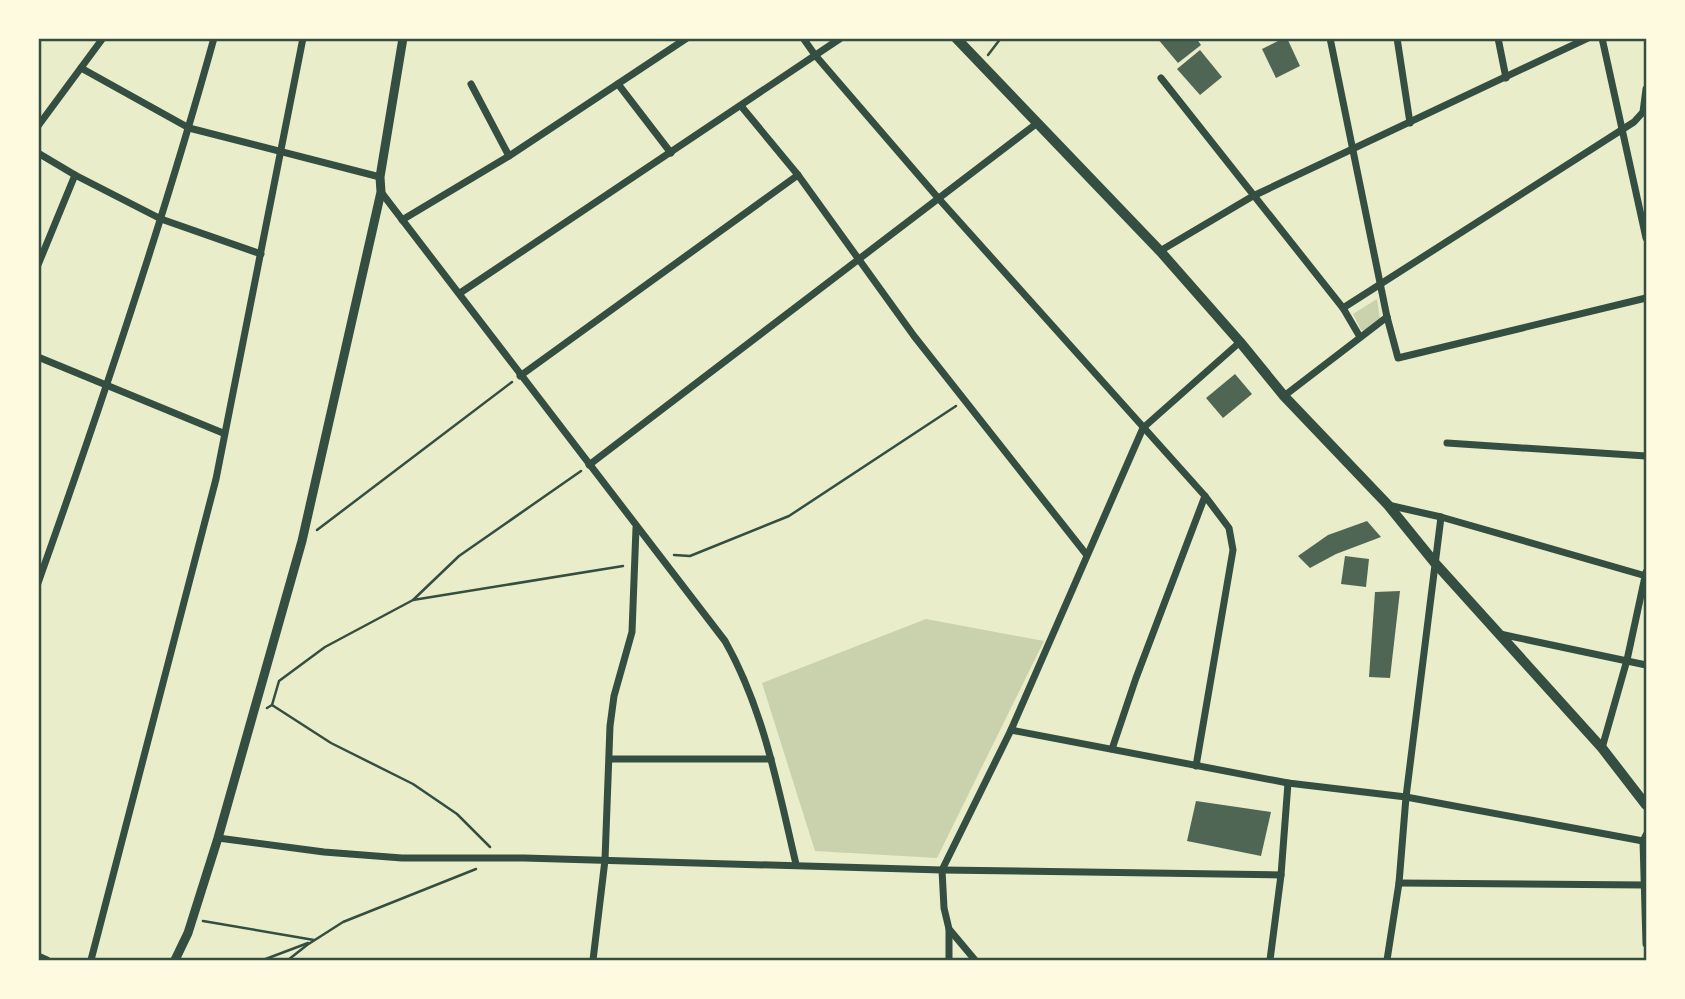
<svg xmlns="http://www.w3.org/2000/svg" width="1685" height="999" viewBox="0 0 1685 999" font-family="'Golos Text',sans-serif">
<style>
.green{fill:#cad2ad}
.building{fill:#4f6655}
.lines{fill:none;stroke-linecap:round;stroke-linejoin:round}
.path{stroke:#344e41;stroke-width:2.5}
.minor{stroke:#344e41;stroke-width:7}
.tertiary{stroke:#344e41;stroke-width:9}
.secondary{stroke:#344e41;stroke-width:10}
.neatline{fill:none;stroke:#344e41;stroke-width:2.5}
</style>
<rect width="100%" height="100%" fill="#e9edc9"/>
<g class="green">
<path d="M1377 299 1380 319 1364 331 1361 330 1353 314Z"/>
<path d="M926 619 1044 641 937 858 815 851 762 683Z"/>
</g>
<g class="building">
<path d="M1157 38H1196L1201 45 1178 63Z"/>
<path d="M1284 38H1287L1300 66 1276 78 1262 49Z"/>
<path d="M1200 50 1222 77 1200 95 1177 69Z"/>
<path d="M1235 374 1252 394 1223 418 1206 398Z"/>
<path d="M1367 521 1381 537 1336 554 1310 568 1298 556 1328 535Z"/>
<path d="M1345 556 1369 559 1366 587 1341 584Z"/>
<path d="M1400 591 1390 678 1369 677 1375 592Z"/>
<path d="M1196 801 1271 812 1261 856 1187 841Z"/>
</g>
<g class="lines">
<g class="path">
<path d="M988 55 1001 38"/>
<path d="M317 530 512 382"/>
<path d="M674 555 690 556 789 516 956 406"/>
<path d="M413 600 623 566"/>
<path d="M272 705 331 743 413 784 457 814 490 847"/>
<path d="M267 708 272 705 279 681 325 647 413 600 459 556 581 471"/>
<path d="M203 921 314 940"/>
<path d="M263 960 308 943"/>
<path d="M288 960 307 945 343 922 476 869"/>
</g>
<g class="minor">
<path d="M803 38 815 55 939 199 1205 496 1229 528 1233 550 1196 766"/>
<path d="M1330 38 1387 317 1398 358 1646 298"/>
<path d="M1397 38 1410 123"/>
<path d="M1498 38 1506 78"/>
<path d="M1602 38 1646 238"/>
<path d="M81 68 189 128 380 177"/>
<path d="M1161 78 1343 308 1360 337"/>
<path d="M471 84 509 156"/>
<path d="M618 84 671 153"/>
<path d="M741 106 798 175 914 336 1086 554"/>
<path d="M38 126 103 38"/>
<path d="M38 153 75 175 161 219 261 254"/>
<path d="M381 192 725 641C764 710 778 788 796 864"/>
<path d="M402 220 509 156 687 38"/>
<path d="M1160 251 1253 196 1588 38"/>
<path d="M38 265 75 175"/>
<path d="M460 293 841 38"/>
<path d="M1343 308 1634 122 1643 112 1646 89"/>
<path d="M38 357 223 433"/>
<path d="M520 376 798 175"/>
<path d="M1284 396 1387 317"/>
<path d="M1447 443 1646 456"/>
<path d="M589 465 1036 124"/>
<path d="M1388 505 1441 517 1646 576"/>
<path d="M38 583C102 403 163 222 214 38"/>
<path d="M1500 634 1646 665"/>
<path d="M1011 730 1288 783 1406 797 1643 841 1646 835"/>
<path d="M1602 748 1627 660 1646 572"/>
<path d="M1112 749 1136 678 1205 496"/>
<path d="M610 759H771"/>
<path d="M218 838 324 852 402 858H524L942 870 1281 875"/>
<path d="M1643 841 1646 944"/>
<path d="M1399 883 1645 885"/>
<path d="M949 930V960"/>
<path d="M38 956 47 960"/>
<path d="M91 960 216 479 303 38"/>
<path d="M593 960 605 860 610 726 614 696 632 632 636 528"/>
<path d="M975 960 949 929 944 908 942 870 1011 730 1143 428 1240 342"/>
<path d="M1270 960 1281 875 1288 783"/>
<path d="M1387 960 1399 883 1406 797 1441 517"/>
</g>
<path class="tertiary" d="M175 960 188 933 218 838 302 541 381 192 380 177 403 38"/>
<path class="secondary" d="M956 38 1160 251 1240 342 1284 396 1388 505 1435 563 1602 748 1646 805"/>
</g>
<rect width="1685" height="999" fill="none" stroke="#fefae0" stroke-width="80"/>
<rect x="40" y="40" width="1605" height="919" class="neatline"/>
</svg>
